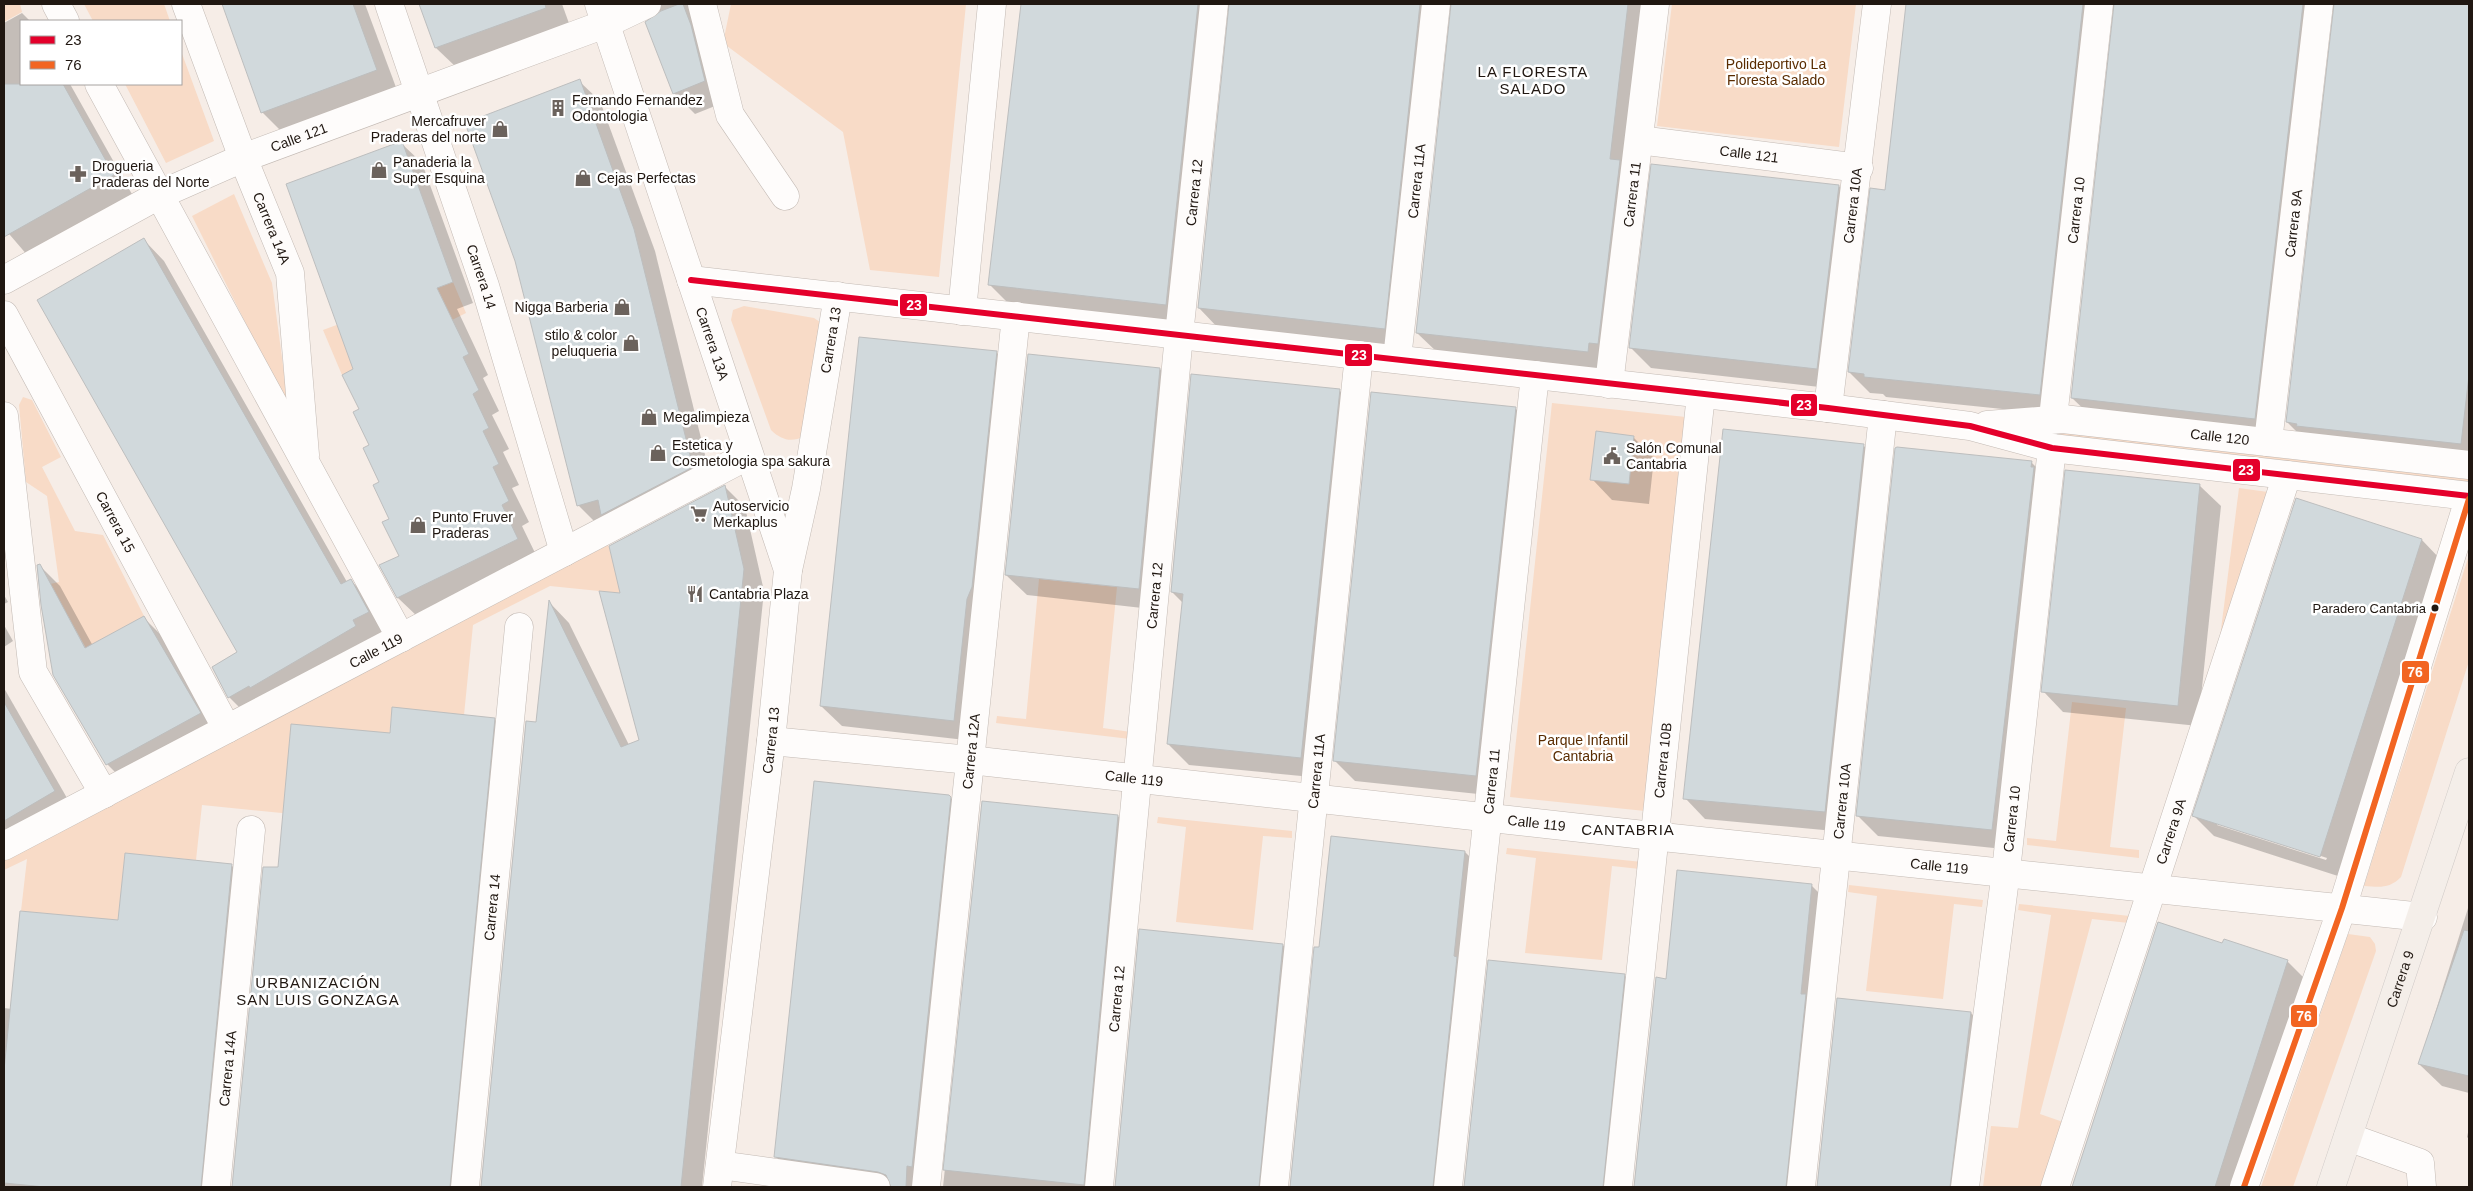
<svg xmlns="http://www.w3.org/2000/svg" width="2473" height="1191" viewBox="0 0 2473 1191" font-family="Arial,sans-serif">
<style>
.green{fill:#f8dbc7}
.shadow{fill:#0003;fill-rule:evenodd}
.building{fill:#d1d9dc;stroke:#bdbebe}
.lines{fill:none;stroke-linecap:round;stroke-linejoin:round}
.minor-casing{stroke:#c3bab4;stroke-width:29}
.major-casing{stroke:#cfcac7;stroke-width:29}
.minor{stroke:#fefcfb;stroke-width:28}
.major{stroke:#f4eee9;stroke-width:28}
.bus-1-casing{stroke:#fff;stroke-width:10}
.bus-2-casing{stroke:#fff;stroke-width:10}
.bus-1{stroke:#e4002b;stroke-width:6}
.bus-2{stroke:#f26522;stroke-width:6}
.bus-dot{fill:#201711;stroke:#fff;stroke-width:2}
.labels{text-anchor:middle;stroke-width:5;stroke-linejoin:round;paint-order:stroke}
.bus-label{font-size:13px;fill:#201711;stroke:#fff;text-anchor:end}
.park-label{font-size:14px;fill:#5a2c01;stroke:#fff}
.poi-label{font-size:14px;fill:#201711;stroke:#fff;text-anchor:start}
.street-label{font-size:14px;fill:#201711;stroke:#fff}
.neighbourhood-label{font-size:15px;letter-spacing:1px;fill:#201711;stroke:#fff}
.line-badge{stroke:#fff;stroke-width:2}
.badge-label{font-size:14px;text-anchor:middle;font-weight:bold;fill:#fff}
</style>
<rect width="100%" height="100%" fill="#f6ede7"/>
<g class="green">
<path d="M4 4H20L22 12 4 22Z"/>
<path d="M84 4H164L170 21H93Z"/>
<path d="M731 4H966L939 277 870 270 843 132 723 43Z"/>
<path d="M1672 4H1856L1839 147 1657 126Z"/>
<path d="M181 51 214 141 166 163 125 84H181Z"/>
<path d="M234 194 272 283 289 410 192 216Z"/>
<path d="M453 282 466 313 342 375 323 330Z"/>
<path d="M744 306 814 318 820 322 804 436C792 443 781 440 771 430L731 320 733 310Z"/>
<path d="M23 397 32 400 61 457 42 467 75 531 103 535 144 616 86 648 68 616 45 630 41 586 59 582 47 496 26 482 19 405Z"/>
<path d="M1552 403 1686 417 1645 811 1510 797Z"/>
<path d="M2041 430 2469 475V482L2040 437Z"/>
<path d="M2239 488 2268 492 2218 653Z"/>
<path d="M608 544 611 554 652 559 648 596 550 586 473 625 464 715 392 708 375 877 302 815 202 805 196 860 125 853 118 921 21 911 27 859 4 870V853Z"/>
<path d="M2469 555V661L2401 877C2389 889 2380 887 2364 886Z"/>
<path d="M1039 579 1117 587 1103 728 1131 732 1130 739 996 723 997 716 1026 719Z"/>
<path d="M2072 702 2126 708 2110 847 2139 850V858L2027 845V838L2056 841Z"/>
<path d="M1158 817 1292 831V838L1263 836 1253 930 1176 922 1186 827 1157 823Z"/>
<path d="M1507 848 1642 862 1640 869 1612 866 1602 960 1525 953 1536 858 1506 854Z"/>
<path d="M1849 885 1983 900 1982 907 1954 904 1943 999 1866 991 1877 896 1848 892Z"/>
<path d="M2019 904 2130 916 2129 923 2092 919 2040 1114 2063 1122 2041 1187H1983L1991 1126 2018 1128 2051 915 2018 910Z"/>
<path d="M2348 934 2370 937 2375 944 2376 951 2293 1187H2261Z"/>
</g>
<g class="shadow">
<path d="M223 4H365L397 90 283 133 262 112Z"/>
<path d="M420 4H562L570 26 457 68 436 48Z"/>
<path d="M649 4H695L725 102 695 114 674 93 665 10 657 12Z"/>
<path d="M1022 4H1651L1609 372 1438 353 1417 333 1452 10 1444 15 1405 349 1219 329 1199 308 1230 10 1221 16 1187 325 1010 305 989 284Z"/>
<path d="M1908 4H2469V463L2308 443 2287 422 2335 10 2327 16 2275 439 2093 418 2072 398 2115 10 2107 15 2060 415 1886 397 1883 394 1870 393 1849 372 1886 191Z"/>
<path d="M22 13 30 21H21V84H70L133 196 28 256 4 228V23Z"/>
<path d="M579 81 600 101 655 251 713 487 599 526 578 505Z"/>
<path d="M401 143 422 163 473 303 457 309 488 375 483 378 499 411 492 415 509 449 503 452 519 485 512 488 529 522 522 526 538 559 419 618 398 598 381 566 400 557 360 409 355 370Z"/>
<path d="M1839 186 1859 207 1837 389 1651 368 1630 347Z"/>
<path d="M144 240 164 261 347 582 351 581 372 601 389 633 249 717 229 697 239 653Z"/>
<path d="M996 352 1017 373 974 741 842 726 821 706Z"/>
<path d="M1160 369 1180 390 1160 610 1027 595 1006 575Z"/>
<path d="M1339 390 1360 411 1322 778 1189 765 1168 744 1183 603 1172 592Z"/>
<path d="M1515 408 1536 429 1497 796 1355 781 1335 761Z"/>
<path d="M1633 437 1654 458 1649 504 1612 500 1592 479Z"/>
<path d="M1864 446 1884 466 1845 832 1705 819 1685 798Z"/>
<path d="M2031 462 2052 483 2013 850 1878 836 1857 815Z"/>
<path d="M2066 472 2200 486 2221 506 2198 726 2063 712 2043 691Z"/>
<path d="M725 487 745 507 764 591 702 1187H482L527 722 538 724 550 603 569 623 629 745 640 741 621 595Z"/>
<path d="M2297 500 2422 540 2442 561 2341 877 2214 836 2194 816ZM2217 822 2327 858 2326 860 2217 825Z"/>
<path d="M40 566 60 586 93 646 144 618 164 638 220 734 128 785 107 764 54 675Z"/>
<path d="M4 595 8 602 4 604Z"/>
<path d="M4 625 13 641 4 647Z"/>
<path d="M4 688 75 812 4 853Z"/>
<path d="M494 719 515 740 471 1187H233L264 868H279L391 735Z"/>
<path d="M949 796 970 817 933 1187H868L796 1177 775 1156Z"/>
<path d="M983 802 1118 816 1138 837 1107 1187H943Z"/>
<path d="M1465 852 1486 873 1455 1187H1291L1315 948H1320Z"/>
<path d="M231 865 252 885 223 1187H4V1008L12 1009 120 922Z"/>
<path d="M1811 885 1832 906 1808 1187H1635L1657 979 1667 980Z"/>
<path d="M2469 905V1093L2442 1086 2419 1064Z"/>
<path d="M2158 924 2223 945 2287 961 2308 982 2241 1187H2073Z"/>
<path d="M1283 945 1303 965 1281 1187H1118L1116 1186Z"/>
<path d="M1489 961 1624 975 1645 996 1625 1187H1465Z"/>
<path d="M1838 999 1971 1013 1991 1034 1972 1187H1818Z"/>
<path d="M2469 1128V1139L2467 1137Z"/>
</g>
<g class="building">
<path d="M222 4H353L377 70 261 113Z"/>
<path d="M419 4H545L546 8 435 48Z"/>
<path d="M679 4H683L691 25 705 81 673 94 645 22 661 11Z"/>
<path d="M1021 4H1198L1166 305 988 285Z"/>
<path d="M1229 4H1420L1385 329 1198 308Z"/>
<path d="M1451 4H1628L1610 159 1620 160 1598 344 1589 343 1588 352 1416 333Z"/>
<path d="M1906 4H2083L2040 395 1864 377V374L1848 372 1870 188 1885 190Z"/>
<path d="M2114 4H2303L2255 419 2071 398Z"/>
<path d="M2334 4H2469V375L2461 444 2296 426 2297 424 2286 422Z"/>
<path d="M580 79 634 229 693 467 601 515 598 500 577 506 515 261 465 123Z"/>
<path d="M4 84H63L114 175 4 237Z"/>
<path d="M402 141 453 282 437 288 469 354 463 357 479 390 473 394 489 428 483 431 499 464 493 467 509 501 502 505 518 539 397 598 379 565 399 556 382 522 389 519 373 485 379 482 363 448 369 445 353 412 359 409 342 375 353 369 286 184Z"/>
<path d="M1651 164 1839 185 1817 369 1629 348Z"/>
<path d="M144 238 341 584 351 579 369 612 353 620 356 626 250 688 249 686 228 698 212 667 237 652 37 300Z"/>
<path d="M859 337 997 351 972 587 967 599 954 721 820 706Z"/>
<path d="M1028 354 1160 368 1139 589 1005 575Z"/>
<path d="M1191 374 1340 389 1301 758 1167 744 1183 594 1171 592Z"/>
<path d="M1371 392 1516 407 1476 776 1333 761Z"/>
<path d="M1723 429 1864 444 1825 812 1683 799Z"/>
<path d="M1596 431 1634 436 1629 484 1590 480Z"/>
<path d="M1897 447 2032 461 2031 467H2034L1992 830 1856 816 1895 448Z"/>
<path d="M2065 470 2200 484 2178 706 2041 692Z"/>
<path d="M725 485 744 569 681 1187H481L526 721 536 722 549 600 621 747 639 740 599 591 620 593 609 546Z"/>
<path d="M2296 498 2422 539 2320 857 2192 816Z"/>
<path d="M40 564 85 648 144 616 201 713 106 765 53 675 41 605 37 565Z"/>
<path d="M4 702 55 791 4 821Z"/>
<path d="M392 707 495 718 450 1187H232L263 867H278L291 724 390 733Z"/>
<path d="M814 781 949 795 951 797 912 1167 907 1166 906 1187H891L886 1175 878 1172 774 1157Z"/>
<path d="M982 801 1118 815 1084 1185 943 1170Z"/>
<path d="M1331 836 1465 851 1454 956 1457 957 1433 1187H1290L1314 947H1319Z"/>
<path d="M125 853 232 864 201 1187H45L4 1183V1070L20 911 118 920Z"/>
<path d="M1677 870 1812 884 1801 994H1806L1786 1187H1634L1656 977 1666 979Z"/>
<path d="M2158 922 2222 943 2224 939 2288 960 2231 1137 2215 1187H2072Z"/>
<path d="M1139 929 1283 944 1259 1187H1115Z"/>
<path d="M2464 930 2469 931V1076L2418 1064Z"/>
<path d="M1488 960 1625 974 1603 1187H1464Z"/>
<path d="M1837 998 1971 1012 1950 1187H1817Z"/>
</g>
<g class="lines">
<g class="minor-casing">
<g id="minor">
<path d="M56 4 65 21"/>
<path id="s1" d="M186 4 243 158 290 273 305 455"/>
<path id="s2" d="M389 4 485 286 564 552"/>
<path id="s3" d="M599 4 788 570"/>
<path d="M702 4 730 115 785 196"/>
<path d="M99 84 401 638"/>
<path id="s4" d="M1639 140 1859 168"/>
<path id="s5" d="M4 280 159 195 243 158 605 24 647 4"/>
<path d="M691 280 1828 408 1970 426 2052 448 2469 496"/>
<path d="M962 311 992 4"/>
<path id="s6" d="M4 315 227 729"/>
<path id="s7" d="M1397 359 1436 4"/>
<path id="s8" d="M1609 384 1655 4"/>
<path id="s9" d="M1828 408 1877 4"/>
<path d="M4 416 33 672 104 794"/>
<path id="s10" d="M2053 418 2099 4"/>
<path id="s11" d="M1987 425 2063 419 2469 465"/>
<path id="s12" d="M2268 442 2319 4"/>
<path id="s13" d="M771 741 970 760 1653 836 2423 917"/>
<path id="s14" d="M4 846 749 455"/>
<path d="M2348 1137 2420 1163 2422 1187"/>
<path d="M720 1165 876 1187"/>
<path id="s15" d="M216 1187 251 830"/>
<path id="s16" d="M465 1187 519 627"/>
<path id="s17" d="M717 1187 771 741 788 570 806 489 838 296"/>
<path id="s18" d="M926 1187 1016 316"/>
<path id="s19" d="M1099 1187 1179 335 1214 4"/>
<path id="s20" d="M1274 1187 1359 355"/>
<path id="s21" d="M1448 1187 1535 375"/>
<path id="s22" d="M1618 1187 1701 394"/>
<path id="s23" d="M1801 1187 1883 415"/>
<path id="s24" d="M1965 1187 2006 871 2052 448"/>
<path id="s25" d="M2055 1187 2287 475"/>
<path d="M2244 1187 2342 908 2469 499"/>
</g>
</g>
<g class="major-casing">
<g id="major">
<path id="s26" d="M2331 1187 2469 772"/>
</g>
</g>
<use href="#minor" class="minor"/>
<use href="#major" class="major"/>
<g class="bus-1-casing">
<path id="bus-1" d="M691 280 1828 408 1970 426 2052 448 2469 496"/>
</g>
<g class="bus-2-casing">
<path id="bus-2" d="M2244 1187 2342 908 2469 499"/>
</g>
<use href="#bus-1" class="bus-1"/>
<use href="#bus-2" class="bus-2"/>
</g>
<defs>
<g id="building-bare" transform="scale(1.35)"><path d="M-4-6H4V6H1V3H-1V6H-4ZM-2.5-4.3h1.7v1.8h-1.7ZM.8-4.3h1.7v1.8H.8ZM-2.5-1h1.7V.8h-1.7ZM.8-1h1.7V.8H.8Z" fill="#6b625c" stroke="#fff" stroke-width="2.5" paint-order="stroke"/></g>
<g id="shop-bare" transform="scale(1.35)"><path d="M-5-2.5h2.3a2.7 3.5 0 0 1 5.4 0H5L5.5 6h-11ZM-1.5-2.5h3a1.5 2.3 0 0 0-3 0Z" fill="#6b625c" stroke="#fff" stroke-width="2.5" paint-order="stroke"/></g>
<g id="pharmacy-bare" transform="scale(1.35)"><path d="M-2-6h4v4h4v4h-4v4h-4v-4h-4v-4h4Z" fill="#6b625c" stroke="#fff" stroke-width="2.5" paint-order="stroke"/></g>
<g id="civic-bare" transform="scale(1.35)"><path d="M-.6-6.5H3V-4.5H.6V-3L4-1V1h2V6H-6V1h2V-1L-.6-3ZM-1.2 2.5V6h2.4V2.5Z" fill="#6b625c" stroke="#fff" stroke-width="2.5" paint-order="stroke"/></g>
<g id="supermarket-bare" transform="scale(1.35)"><path d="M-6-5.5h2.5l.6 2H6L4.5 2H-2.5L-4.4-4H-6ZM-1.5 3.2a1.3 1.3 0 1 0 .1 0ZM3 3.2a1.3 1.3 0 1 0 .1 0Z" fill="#6b625c" stroke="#fff" stroke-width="2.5" paint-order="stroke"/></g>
<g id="restaurant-bare" transform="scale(1.35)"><path d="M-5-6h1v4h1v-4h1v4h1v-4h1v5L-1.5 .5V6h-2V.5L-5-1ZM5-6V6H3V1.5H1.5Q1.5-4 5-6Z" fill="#6b625c" stroke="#fff" stroke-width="2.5" paint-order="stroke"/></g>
</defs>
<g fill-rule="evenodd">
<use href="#building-bare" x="558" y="108"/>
<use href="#shop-bare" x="500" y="129"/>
<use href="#shop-bare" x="379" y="170"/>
<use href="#pharmacy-bare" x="78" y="174"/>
<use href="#shop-bare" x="583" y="178"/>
<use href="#shop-bare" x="622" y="307"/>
<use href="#shop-bare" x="631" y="343"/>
<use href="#shop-bare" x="649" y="417"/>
<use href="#shop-bare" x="658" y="453"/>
<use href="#civic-bare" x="1612" y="456"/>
<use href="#supermarket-bare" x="699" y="514"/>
<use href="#shop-bare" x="418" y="525"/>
<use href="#restaurant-bare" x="695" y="594"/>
</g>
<circle class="bus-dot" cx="2435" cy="608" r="4.5"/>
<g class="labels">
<g class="bus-label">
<text x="2426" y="613">Paradero Cantabria</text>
</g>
<g class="park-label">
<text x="1776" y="69">Polideportivo La<tspan x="1776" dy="16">Floresta Salado</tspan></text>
<text x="1583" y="745">Parque Infantil<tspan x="1583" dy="16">Cantabria</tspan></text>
</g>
<g class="poi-label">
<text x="572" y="105">Fernando Fernandez<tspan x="572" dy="16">Odontologia</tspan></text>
<text x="486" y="126" text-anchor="end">Mercafruver<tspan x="486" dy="16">Praderas del norte</tspan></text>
<text x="393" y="167">Panaderia la<tspan x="393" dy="16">Super Esquina</tspan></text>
<text x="92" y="171">Drogueria<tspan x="92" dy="16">Praderas del Norte</tspan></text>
<text x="597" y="183">Cejas Perfectas</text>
<text x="608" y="312" text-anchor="end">Nigga Barberia</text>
<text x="617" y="340" text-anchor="end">stilo &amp; color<tspan x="617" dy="16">peluqueria</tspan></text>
<text x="663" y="422">Megalimpieza</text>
<text x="672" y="450">Estetica y<tspan x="672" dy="16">Cosmetologia spa sakura</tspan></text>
<text x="1626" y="453">Salón Comunal<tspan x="1626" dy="16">Cantabria</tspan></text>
<text x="713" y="511">Autoservicio<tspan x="713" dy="16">Merkaplus</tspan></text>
<text x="432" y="522">Punto Fruver<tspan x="432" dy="16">Praderas</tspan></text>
<text x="709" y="599">Cantabria Plaza</text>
</g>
<g class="street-label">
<text dy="5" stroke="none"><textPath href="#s5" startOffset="328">Calle 121</textPath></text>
<text dy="5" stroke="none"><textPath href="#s4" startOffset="111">Calle 121</textPath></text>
<text dy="5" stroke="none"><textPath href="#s7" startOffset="179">Carrera 11A</textPath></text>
<text dy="5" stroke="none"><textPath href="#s19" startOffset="999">Carrera 12</textPath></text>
<text dy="5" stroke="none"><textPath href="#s8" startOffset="191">Carrera 11</textPath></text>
<text dy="5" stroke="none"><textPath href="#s9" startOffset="204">Carrera 10A</textPath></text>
<text dy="5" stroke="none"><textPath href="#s10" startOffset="209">Carrera 10</textPath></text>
<text dy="5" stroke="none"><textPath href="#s12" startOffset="220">Carrera 9A</textPath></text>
<text dy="5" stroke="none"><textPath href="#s1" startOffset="240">Carrera 14A</textPath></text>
<text dy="5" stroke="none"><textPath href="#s2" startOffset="288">Carrera 14</textPath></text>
<text dy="5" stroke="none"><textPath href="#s17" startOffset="855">Carrera 13</textPath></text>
<text dy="5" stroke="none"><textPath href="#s3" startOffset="358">Carrera 13A</textPath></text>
<text dy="5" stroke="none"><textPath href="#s11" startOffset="234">Calle 120</textPath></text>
<text dy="5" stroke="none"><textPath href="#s6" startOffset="235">Carrera 15</textPath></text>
<text dy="5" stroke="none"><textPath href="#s19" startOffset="594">Carrera 12</textPath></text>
<text dy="5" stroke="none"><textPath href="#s14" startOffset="420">Calle 119</textPath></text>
<text dy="5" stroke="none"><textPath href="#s17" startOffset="450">Carrera 13</textPath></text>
<text dy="5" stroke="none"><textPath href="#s18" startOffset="438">Carrera 12A</textPath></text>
<text dy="5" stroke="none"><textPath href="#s22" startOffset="429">Carrera 10B</textPath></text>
<text dy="5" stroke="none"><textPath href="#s20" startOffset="418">Carrera 11A</textPath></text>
<text dy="5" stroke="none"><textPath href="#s13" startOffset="365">Calle 119</textPath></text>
<text dy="5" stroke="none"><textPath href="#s21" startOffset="408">Carrera 11</textPath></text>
<text dy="5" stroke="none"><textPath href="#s23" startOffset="388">Carrera 10A</textPath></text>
<text dy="5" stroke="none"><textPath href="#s24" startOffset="371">Carrera 10</textPath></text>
<text dy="5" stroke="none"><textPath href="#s13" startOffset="770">Calle 119</textPath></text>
<text dy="5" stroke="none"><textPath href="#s25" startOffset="374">Carrera 9A</textPath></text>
<text dy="5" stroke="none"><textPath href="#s13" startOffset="1175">Calle 119</textPath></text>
<text dy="5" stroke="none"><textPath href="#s16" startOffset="281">Carrera 14</textPath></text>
<text dy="5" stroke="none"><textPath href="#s26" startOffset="219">Carrera 9</textPath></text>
<text dy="5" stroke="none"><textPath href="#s19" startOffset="189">Carrera 12</textPath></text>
<text dy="5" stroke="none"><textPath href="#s15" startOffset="119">Carrera 14A</textPath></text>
</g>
<g class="neighbourhood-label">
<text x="1533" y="77">LA FLORESTA<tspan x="1533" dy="17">SALADO</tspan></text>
<text x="1628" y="835">CANTABRIA</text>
<text x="318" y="988">URBANIZACIÓN<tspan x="318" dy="17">SAN LUIS GONZAGA</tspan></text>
</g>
</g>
<g class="line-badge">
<rect x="899" y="293" width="29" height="24" rx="5" fill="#e4002b"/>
<rect x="1344" y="343" width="29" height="24" rx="5" fill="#e4002b"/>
<rect x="1790" y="393" width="28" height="24" rx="5" fill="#e4002b"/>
<rect x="2232" y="458" width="29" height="24" rx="5" fill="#e4002b"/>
<rect x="2401" y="660" width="29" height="24" rx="5" fill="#f26522"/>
<rect x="2290" y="1004" width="28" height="24" rx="5" fill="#f26522"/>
</g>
<g class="badge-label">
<text x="914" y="310">23</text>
<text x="1359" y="360">23</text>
<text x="1804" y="410">23</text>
<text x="2246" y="475">23</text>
<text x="2415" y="677">76</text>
<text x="2304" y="1021">76</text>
</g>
<rect width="2473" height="1191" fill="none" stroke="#201711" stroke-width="10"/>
<rect x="20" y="20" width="162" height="65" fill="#ffffff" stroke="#a6a2a0"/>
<rect x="30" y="36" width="25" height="8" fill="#e4002b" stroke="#a6a2a0"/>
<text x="65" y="45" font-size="15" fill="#201711">23</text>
<rect x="30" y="61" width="25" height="8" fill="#f26522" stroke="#a6a2a0"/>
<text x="65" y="70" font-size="15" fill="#201711">76</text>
</svg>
